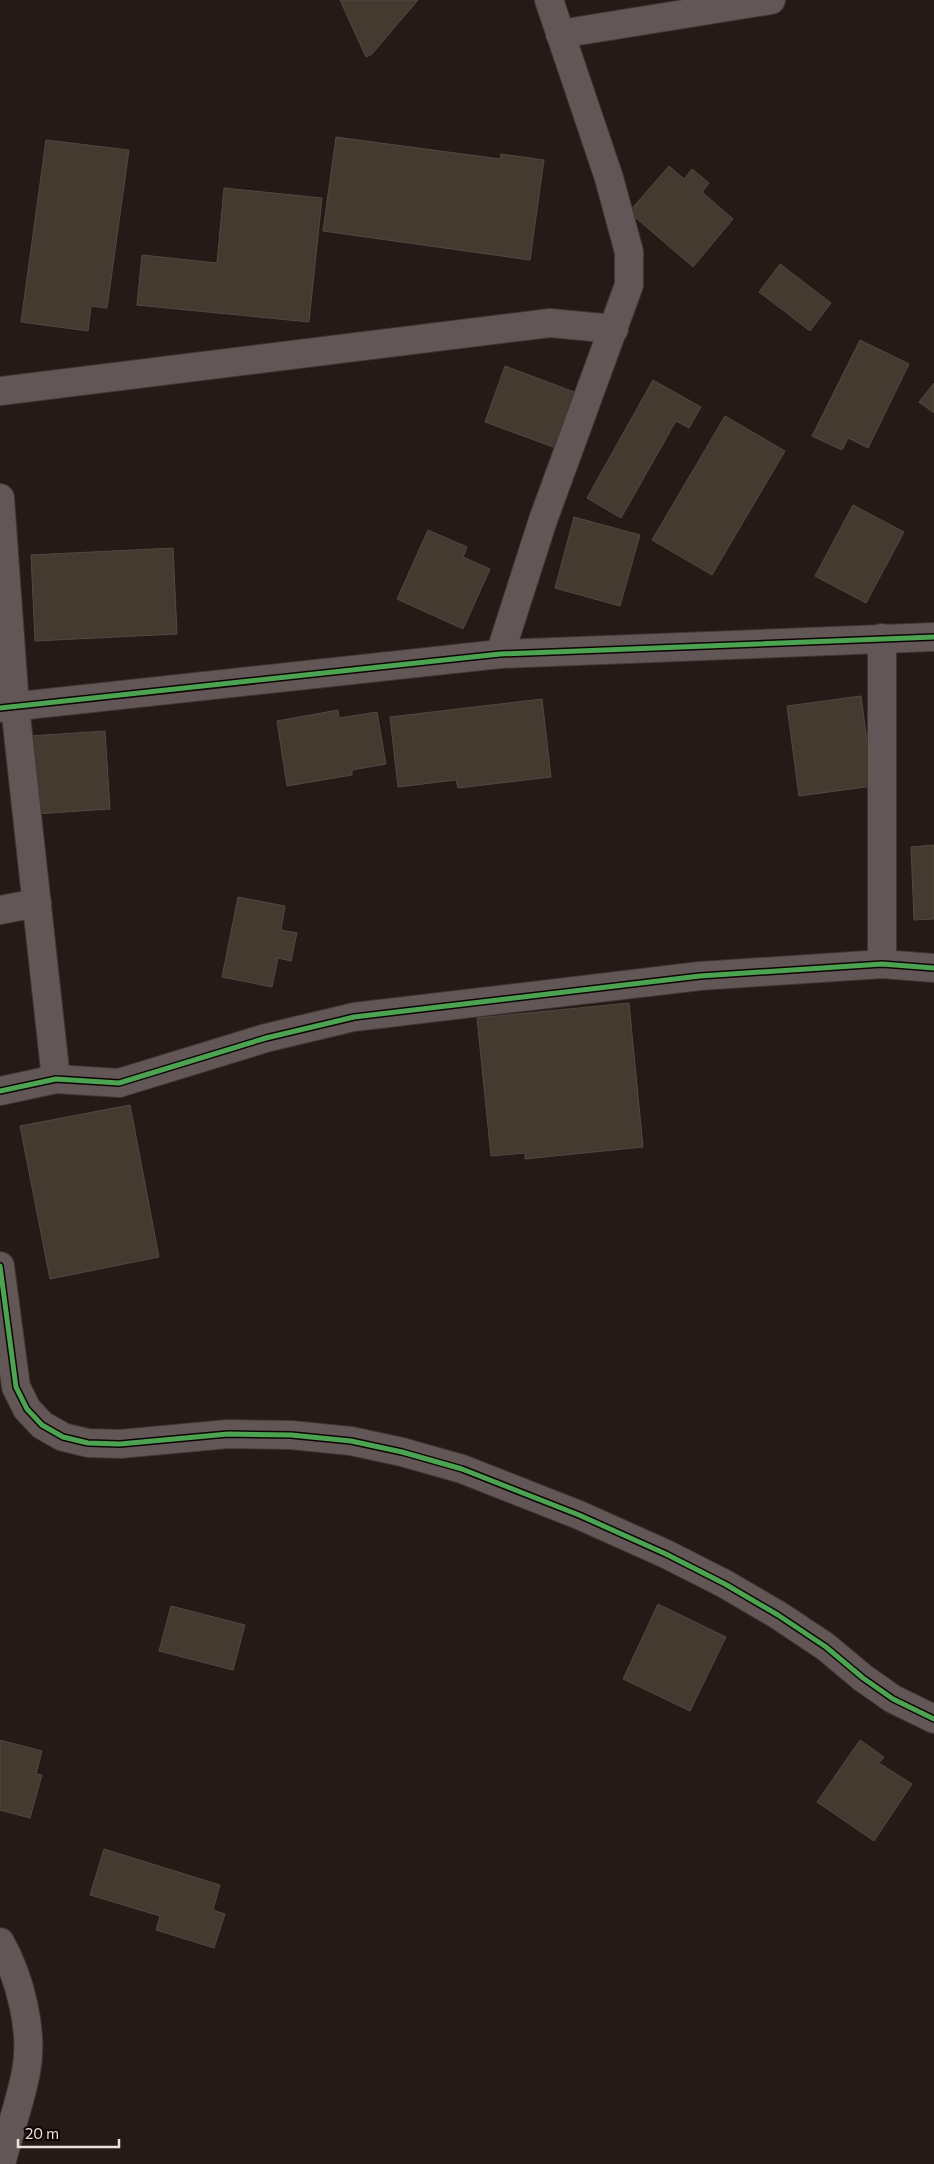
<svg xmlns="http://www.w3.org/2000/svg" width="934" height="2164" viewBox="0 0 934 2164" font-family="Commissioner,sans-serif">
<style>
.building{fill:#443a30;stroke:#514943}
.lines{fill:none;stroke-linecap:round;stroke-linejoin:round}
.minor-casing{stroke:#403732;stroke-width:30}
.minor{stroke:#625657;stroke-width:28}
.cycleway-casing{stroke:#0d0603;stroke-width:8}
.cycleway{stroke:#4ca352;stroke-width:5}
</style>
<rect width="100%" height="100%" fill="#251a15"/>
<g class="building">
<path d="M340 0H418L372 54 366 57Z"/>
<path d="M336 137 500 159 501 154 544 160 530 260 323 231Z"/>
<path d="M46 140 129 150 107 308 91 306 88 331 21 322Z"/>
<path d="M669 166 684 179 692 169 709 183 702 192 733 219 693 267 629 212Z"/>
<path d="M224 188 322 198 309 322 137 305 142 255 217 263Z"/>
<path d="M780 264 831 303 810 331 759 292Z"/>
<path d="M860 340 909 364 868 448 848 438 842 450 812 436Z"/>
<path d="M505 366 577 393 556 448 485 422Z"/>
<path d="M653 380 701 407 689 428 676 421 621 518 587 498Z"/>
<path d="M934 383V413L919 402Z"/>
<path d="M725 416 785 451 712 575 652 540Z"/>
<path d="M853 505 904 532 866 603 815 576Z"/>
<path d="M574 517 640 535 620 606 555 588Z"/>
<path d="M428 530 467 547 463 557 490 569 463 629 397 599Z"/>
<path d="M173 548 177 634 35 641 31 555Z"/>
<path d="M861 696 873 786 799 796 787 706Z"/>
<path d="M542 699 551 777 458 788 456 780 398 787 390 717Z"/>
<path d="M338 710 339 718 377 712 386 764 352 770V775L287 786 277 721Z"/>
<path d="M105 731 110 809 35 814 30 736Z"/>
<path d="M934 845V919L914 920 911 847Z"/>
<path d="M238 897 285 906 281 930 297 933 291 961 278 958 272 987 222 977Z"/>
<path d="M629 1003 643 1147 525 1159V1153L491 1156 477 1018Z"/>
<path d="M130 1105 159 1257 50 1279 20 1126Z"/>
<path d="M658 1604 726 1637 690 1711 623 1679Z"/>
<path d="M171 1606 245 1625 233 1670 159 1651Z"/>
<path d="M0 1740 42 1751 36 1774 42 1775 30 1818 0 1810Z"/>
<path d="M860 1740 884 1757 879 1763 912 1784 874 1841 817 1802Z"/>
<path d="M104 1849 220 1885 213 1910 225 1914 214 1948 156 1930 160 1916 90 1895Z"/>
</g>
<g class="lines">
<g class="minor-casing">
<g id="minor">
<path d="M560 34 771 0"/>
<path d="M0 391 550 323 614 329"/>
<path d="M0 498 15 706 56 1079"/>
<path d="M500 654 543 520 629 285V252L609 178 549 0"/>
<path d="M0 708 500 654 934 637"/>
<path d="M0 910 37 903"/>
<path d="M882 964V638"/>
<path d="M0 1091 56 1079 119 1083 266 1038 354 1017 700 976 882 964 934 968"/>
<path d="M0 1266 16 1387 27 1409 42 1425 63 1437 88 1443 120 1444 228 1434 291 1435 351 1441 402 1452 462 1469 579 1515 666 1554 725 1584 778 1615 826 1647 863 1678 893 1699 934 1719"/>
<path d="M0 1942C20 1977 34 2032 26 2072 20 2103 9 2133 1 2164"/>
</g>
</g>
<use href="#minor" class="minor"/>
<g class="cycleway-casing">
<g id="cycleway">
<path d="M0 708 500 654 934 637"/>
<path d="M0 1091 56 1079 119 1083 266 1038 354 1017 700 976 882 964 934 968"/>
<path d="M0 1266 16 1387 27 1409 42 1425 63 1437 88 1443 120 1444 228 1434 291 1435 351 1441 402 1452 462 1469 579 1515 666 1554 725 1584 778 1615 826 1647 863 1678 893 1699 934 1719"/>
</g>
</g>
<use href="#cycleway" class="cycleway"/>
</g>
<path d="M18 2139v8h101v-8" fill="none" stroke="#efe1db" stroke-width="2.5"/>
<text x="25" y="2139" font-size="15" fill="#efe1db" stroke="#0d0603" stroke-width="4" paint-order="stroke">20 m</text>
</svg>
